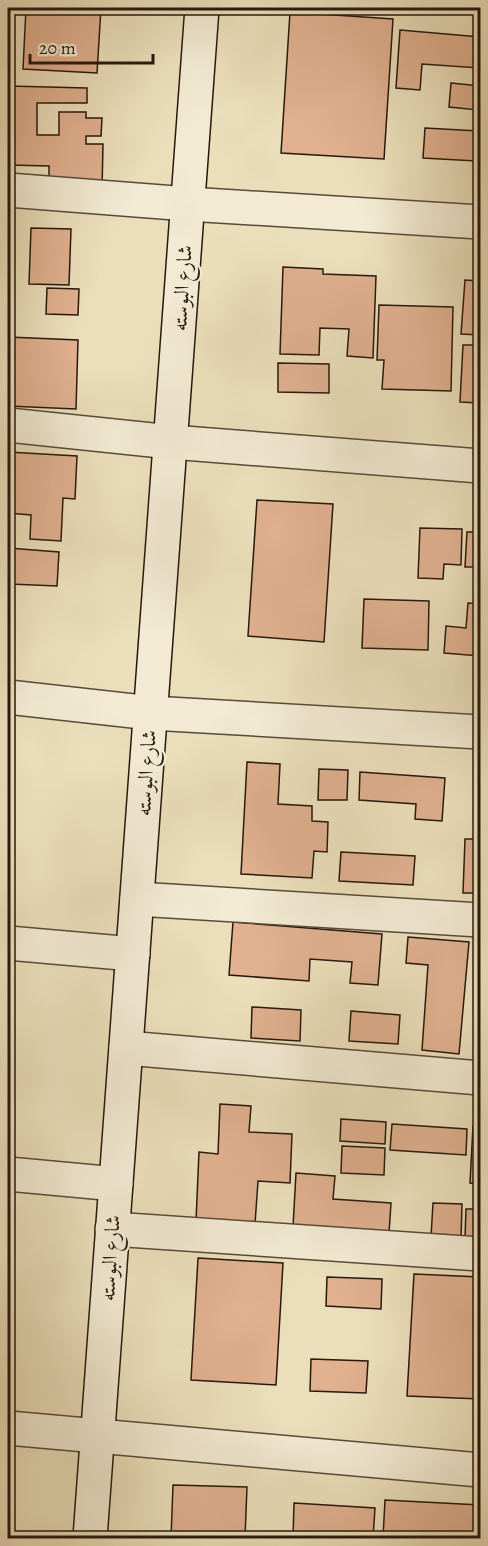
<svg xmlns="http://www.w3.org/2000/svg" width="488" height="1546" viewBox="0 0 488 1546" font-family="Alegreya,Amiri,serif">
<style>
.building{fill:#e0b08f;stroke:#27180e;stroke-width:1.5}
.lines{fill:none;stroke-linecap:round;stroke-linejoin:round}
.street-casing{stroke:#584a39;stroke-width:36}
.secondary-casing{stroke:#27180e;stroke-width:36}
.street{stroke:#f2ead3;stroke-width:33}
.secondary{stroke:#f2ead3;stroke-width:33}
.labels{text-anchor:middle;stroke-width:4.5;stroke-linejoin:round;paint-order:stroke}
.street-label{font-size:21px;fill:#27180e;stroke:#f2ead3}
</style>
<rect width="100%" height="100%" fill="#ebdfbb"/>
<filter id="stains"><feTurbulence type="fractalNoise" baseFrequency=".00333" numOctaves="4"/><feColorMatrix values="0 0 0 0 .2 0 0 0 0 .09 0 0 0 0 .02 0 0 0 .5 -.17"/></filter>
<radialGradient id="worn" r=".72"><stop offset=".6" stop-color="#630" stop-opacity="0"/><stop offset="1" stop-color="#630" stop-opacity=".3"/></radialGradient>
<g class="building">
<path d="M26 8H101L97 73 23 69Z"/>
<path d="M290 12 393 19 384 159 281 153Z"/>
<path d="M400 30 480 37V68L422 64 420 90 396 88Z"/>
<path d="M451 83 480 86 478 110 449 107Z"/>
<path d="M8 86 87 88V103H37V135H59V112H86V118H102L101 136H86V144H103L102 191 49 189V166L8 165Z"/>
<path d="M425 128 478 131 476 161 423 158Z"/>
<path d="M31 228 71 229 69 285 29 284Z"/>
<path d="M283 267 323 269V274L376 276 373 358 347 356 349 329 320 328 319 355 280 354Z"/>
<path d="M465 280 480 281V335L461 334Z"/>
<path d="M47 288 79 289 78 315 46 314Z"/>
<path d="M379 305 453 307 451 391 382 389 384 360H377Z"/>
<path d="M8 337 78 340 76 409 8 406Z"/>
<path d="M463 345H480V403L460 402Z"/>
<path d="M278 363 329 364V393L278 392Z"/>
<path d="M8 452 77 456 75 499 63 498 61 541 30 539 31 515 8 513Z"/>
<path d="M257 500 333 504 324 642 248 636Z"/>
<path d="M420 528 462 529 461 565 444 564 443 579 418 578Z"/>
<path d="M467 532H480V567H465Z"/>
<path d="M8 548 59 552 57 586 10 584 8 621Z"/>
<path d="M364 599 429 601 428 650 362 648Z"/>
<path d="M468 603 480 604V656L444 653 446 626 466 628Z"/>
<path d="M247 762 280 764 278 804 312 806V821L328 822 327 852 314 851 312 878 241 874Z"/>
<path d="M319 769 348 770 347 800H318Z"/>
<path d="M360 772 445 778 442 821 415 819 416 804 359 800Z"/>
<path d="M465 839H480V893H463Z"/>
<path d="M341 852 415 856 413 885 339 881Z"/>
<path d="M233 922 382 934 378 985 350 983 352 962 310 959 309 981 229 975Z"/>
<path d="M408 937 469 942 459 1054 422 1050 428 965 406 963Z"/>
<path d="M252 1007 301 1010 300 1041 251 1038Z"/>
<path d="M351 1011 400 1015 398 1044 349 1041Z"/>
<path d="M220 1104 251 1106 249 1132 292 1134 290 1183 258 1181 255 1224 196 1221 199 1152 218 1154Z"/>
<path d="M341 1119 386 1122 385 1144 340 1141Z"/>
<path d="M392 1124 467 1129 466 1155 390 1150Z"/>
<path d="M473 1126 480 1127V1184L470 1183Z"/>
<path d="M342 1146 385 1148 384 1175 341 1173Z"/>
<path d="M296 1173 335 1176 333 1199 391 1203 389 1233 293 1227Z"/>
<path d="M433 1203 462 1204 461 1238 431 1237Z"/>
<path d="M466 1209H480V1239H465Z"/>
<path d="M198 1258 283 1263 276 1385 191 1380Z"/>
<path d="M414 1274 480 1277V1399L407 1396Z"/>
<path d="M327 1277 382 1279 381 1309 326 1306Z"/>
<path d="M311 1359 368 1361 366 1393 310 1391Z"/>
<path d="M173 1485 247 1487 245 1538H171Z"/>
<path d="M385 1500 480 1505V1538H383Z"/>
<path d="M294 1503 375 1508 373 1538H293Z"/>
</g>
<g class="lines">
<g class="street-casing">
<g id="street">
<path d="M8 190 188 204 480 222"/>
<path d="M8 425 171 442 480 466"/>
<path d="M8 697 151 713 480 732"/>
<path d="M137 899 480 920"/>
<path d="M8 943 133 954"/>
<path d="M126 1048 480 1078"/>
<path d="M8 1174 116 1184"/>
<path d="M112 1229 480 1254"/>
<path d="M8 1428 480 1470"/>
</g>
</g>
<g class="secondary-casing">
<path id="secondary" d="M90 1538 202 8"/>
</g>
<use href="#street" class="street"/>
<use href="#secondary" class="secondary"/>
</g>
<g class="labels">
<g class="street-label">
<text transform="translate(182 288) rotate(-86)" y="7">شارع البوسته</text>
<text transform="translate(146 773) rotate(-86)" y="7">شارع البوسته</text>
<text transform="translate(110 1258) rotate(-86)" y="7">شارع البوسته</text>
</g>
</g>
<rect width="488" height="1546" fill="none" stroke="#ebdfbb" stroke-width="30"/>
<rect x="9" y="9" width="470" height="1528" fill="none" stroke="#27180e" stroke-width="3"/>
<rect x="15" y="15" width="458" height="1516" fill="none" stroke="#27180e" stroke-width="1.5"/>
<path d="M30 54v9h123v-9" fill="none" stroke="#27180e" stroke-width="3"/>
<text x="39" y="54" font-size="18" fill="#27180e" stroke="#f2ead3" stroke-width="4.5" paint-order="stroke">20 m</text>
<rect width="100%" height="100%" filter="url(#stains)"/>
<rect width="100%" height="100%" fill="url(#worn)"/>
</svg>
